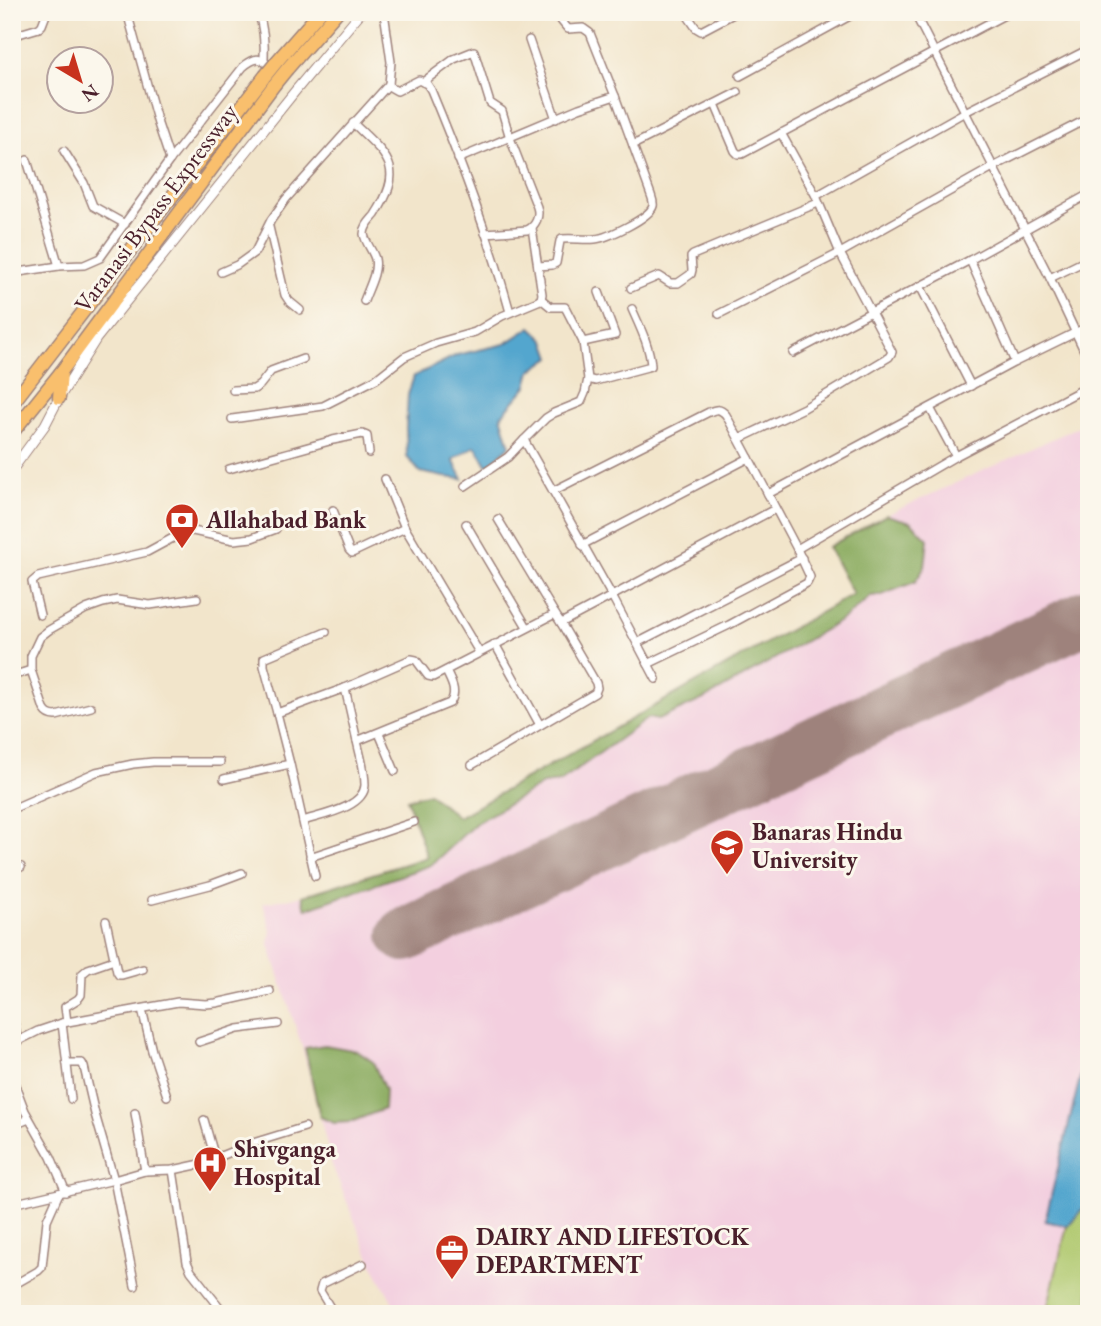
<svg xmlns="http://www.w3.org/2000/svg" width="1101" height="1326" viewBox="0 0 1101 1326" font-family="'EB Garamond',serif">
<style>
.built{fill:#f3cfdf}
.green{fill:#afc86d;stroke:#7c744c;stroke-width:2}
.forest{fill:#8bac60;stroke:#6a6646;stroke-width:2}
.water{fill:#52a6ce;stroke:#4e627c;stroke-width:2}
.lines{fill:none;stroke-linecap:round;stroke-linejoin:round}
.runway{stroke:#9e827b;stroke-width:54}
.minor-casing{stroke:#9e827b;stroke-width:10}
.tertiary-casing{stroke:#9e827b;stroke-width:11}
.trunk-casing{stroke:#9e827b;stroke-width:15}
.minor{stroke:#fff;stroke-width:7}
.tertiary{stroke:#fff;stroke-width:9}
.trunk{stroke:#f9bf6d;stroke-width:12}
.trunk-bridge-casing{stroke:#9e827b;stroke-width:15;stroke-linecap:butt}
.trunk-bridge{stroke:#f9bf6d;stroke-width:12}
.labels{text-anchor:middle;stroke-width:6;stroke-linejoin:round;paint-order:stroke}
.street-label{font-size:24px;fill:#4a1f2b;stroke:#fbf7ec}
.poi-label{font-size:24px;font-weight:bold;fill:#4a1f2b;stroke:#fbf7ec;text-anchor:start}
</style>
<rect width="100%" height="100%" fill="#fbf7ec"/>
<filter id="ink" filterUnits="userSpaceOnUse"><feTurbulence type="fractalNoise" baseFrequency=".0143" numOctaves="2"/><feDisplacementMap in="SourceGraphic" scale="14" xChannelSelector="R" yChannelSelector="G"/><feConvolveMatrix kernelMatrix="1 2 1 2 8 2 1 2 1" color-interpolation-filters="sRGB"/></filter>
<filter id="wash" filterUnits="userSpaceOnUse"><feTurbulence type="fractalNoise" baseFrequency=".00686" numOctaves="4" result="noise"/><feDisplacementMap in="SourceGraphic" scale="28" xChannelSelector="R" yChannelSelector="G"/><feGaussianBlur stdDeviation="1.57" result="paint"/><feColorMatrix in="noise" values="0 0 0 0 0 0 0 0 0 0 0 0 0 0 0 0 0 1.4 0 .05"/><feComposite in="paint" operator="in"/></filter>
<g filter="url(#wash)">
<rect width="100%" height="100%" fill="#f2e5cb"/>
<path class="built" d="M1089 422V1314H399L373 1266 332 1165 303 1050 269 944 271 930 263 903 302 896 427 857 407 799 429 793 458 817 853 594 828 547 886 515Z"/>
<path class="green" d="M1089 1203V1314H1071L1048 1305 1067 1226Z"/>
<g class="forest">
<path d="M886 515 911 522 928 539 925 567 915 582 882 595 871 596 845 618 708 697 658 720 648 718 560 782 543 784 476 823 431 865 306 909 302 896 427 857 407 799 429 793 458 817 853 594 828 547Z"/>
<path d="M325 1045 357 1051 373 1062 385 1090 384 1109 351 1122 334 1123 320 1117 305 1048Z"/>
</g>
<g class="water">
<path d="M531 327 545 340 551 357 531 371 527 386 501 416 510 446 488 466 475 446 453 460 463 479 444 477 420 472 407 457 406 428 408 395 414 376 457 355 505 344Z"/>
<path d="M1089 1041V1203L1067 1226 1045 1221Z"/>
</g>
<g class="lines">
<path class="runway" d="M405 935 1088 616"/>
</g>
</g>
<g filter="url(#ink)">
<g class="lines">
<g class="minor-casing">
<g id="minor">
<path d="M127 12 158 124 170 160"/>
<path d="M258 12C264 28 265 43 264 60"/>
<path d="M384 12 391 62 389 84 390 87 397 91 419 80 427 84 431 90C461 162 489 236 510 312"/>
<path d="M554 12 568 29 583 28 590 33 615 96"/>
<path d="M685 12 696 28 701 31 737 12"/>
<path d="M914 12 1050 278 1089 361"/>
<path d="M12 36 39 28 42 25 47 12"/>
<path d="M529 40 556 119"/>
<path d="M740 76 857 12"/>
<path d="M423 82 454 59 474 51 490 103 502 111 510 138 537 207C540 216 536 226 527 230L485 233"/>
<path d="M715 104 735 151 738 154H742L1010 12"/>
<path d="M353 123C388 157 406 167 375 215 371 220 364 226 364 234 365 242 373 251 375 259 378 272 368 289 364 301"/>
<path d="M781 133 816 196"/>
<path d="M633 145 738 92"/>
<path d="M64 151 84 183 93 206 125 224"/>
<path d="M458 159 579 108 615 96 651 195C652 198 654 203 653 206 650 218 607 238 595 239 584 240 573 238 562 239L560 241 556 263 552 265 538 266"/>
<path d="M27 160 59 266"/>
<path d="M269 227 285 295 289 301 300 310"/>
<path d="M221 272 237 265 255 252 271 220 286 199 389 84"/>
<path d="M12 273 59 266 84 265 100 258 170 160 243 67C256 56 260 57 272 68"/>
<path d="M1050 278 1089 259"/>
<path d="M920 286 971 386"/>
<path d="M631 288 659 276 670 283H678L691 274 692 270 691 257 693 255 818 203"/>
<path d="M541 299 551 307H565L583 342 588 379 595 381 651 366C650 347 640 327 632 309"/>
<path d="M719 314 840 253 993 167 1089 118"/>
<path d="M1089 326 1015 362 768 494 797 549 956 456 1089 386"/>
<path d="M583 342 615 335 599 292"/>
<path d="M793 353 970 260"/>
<path d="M1015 362 970 260 1089 194"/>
<path d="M233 390 254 389 260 385 271 371 303 359"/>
<path d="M930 408 956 456"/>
<path d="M232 419 323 406 376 379 404 357 436 343 475 332 502 316 538 301 541 299 542 294 532 228"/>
<path d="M739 439 804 408 889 357 892 352 840 253 816 196 965 112 1089 49"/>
<path d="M229 469 333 440 362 434 367 436 369 453"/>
<path d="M385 479 405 528 479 652"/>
<path d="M465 486 508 457 524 440"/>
<path d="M553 491 524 440 546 418 554 413 581 402 585 393 588 379"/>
<path d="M333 510 349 550 352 553 405 528"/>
<path d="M498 519 555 614"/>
<path d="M466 524 527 627"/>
<path d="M582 545 749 458"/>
<path d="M40 615 32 582 38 577 147 552 184 532 193 531 234 540 252 538 276 529"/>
<path d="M637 643 802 558"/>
<path d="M495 644 540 725"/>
<path d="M648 664 729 625 807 583 810 577 797 549"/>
<path d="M12 676 31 670"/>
<path d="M656 679 612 596 553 491 709 412C716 409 720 408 726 415L768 494"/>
<path d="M345 688 357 741 450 703C458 692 451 682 446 671"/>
<path d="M91 707 56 716C50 716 47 714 44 709L31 670V656L40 637 49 630 86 609 103 603 117 600 150 605 197 598"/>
<path d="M277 713 264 666V658L326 632"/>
<path d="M379 733 395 771"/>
<path d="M472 765 595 693 597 688 596 683 561 623"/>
<path d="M224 779 290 764"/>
<path d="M12 809 96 772 133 764 153 762H220"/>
<path d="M303 821C321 815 364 808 365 785 365 770 360 755 357 741"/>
<path d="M310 857 414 822"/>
<path d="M12 871 21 867"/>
<path d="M315 876 290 764 277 713 345 688 411 659 416 660 428 676 433 677 555 614 561 623 775 509"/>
<path d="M152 900 210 885 242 873"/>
<path d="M106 921 117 972 119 975H122L143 969"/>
<path d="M142 1009 152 1051 167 1096"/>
<path d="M12 1013 18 1042"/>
<path d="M67 1022 65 1007 78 999 81 995 82 974 88 969 114 960"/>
<path d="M62 1023 71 1099"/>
<path d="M199 1042 238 1029 278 1024"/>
<path d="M12 1044 38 1031 62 1023 178 1002 206 1004 216 1003 270 991"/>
<path d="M67 1063H82L84 1067 95 1114 114 1180 135 1286"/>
<path d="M12 1077 25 1111 51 1157 66 1192"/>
<path d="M135 1113 145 1171"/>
<path d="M204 1120 215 1158"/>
<path d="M12 1126 29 1119"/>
<path d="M173 1170 187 1262 191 1271 225 1314"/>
<path d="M12 1204 114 1180 145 1171 173 1170 201 1164 253 1143 305 1127"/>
<path d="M17 1283 38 1271 42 1267 47 1220 59 1193"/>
<path d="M334 1314 320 1291 322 1284 363 1264"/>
</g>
</g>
<g class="tertiary-casing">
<path id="tertiary" d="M12 470 45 425 59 398 96 339 296 90 361 12"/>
</g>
<g class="trunk-casing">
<g id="trunk">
<path d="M278 60 320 12"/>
<path d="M287 69 337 12"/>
<path d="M59 398 61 372"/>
<path d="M12 404 265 76"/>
<path d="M12 433 61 372 274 85"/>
</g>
</g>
<use href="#minor" class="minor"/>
<use href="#tertiary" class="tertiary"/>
<use href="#trunk" class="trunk"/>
<g class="trunk-bridge-casing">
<g id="trunk-bridge">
<path d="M265 76 278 60"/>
<path d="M274 85 287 69"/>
</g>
</g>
<use href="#trunk-bridge" class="trunk-bridge"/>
</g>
</g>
<defs>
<g id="bank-pin" transform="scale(1.75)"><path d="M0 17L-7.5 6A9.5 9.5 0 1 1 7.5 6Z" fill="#c8321e" stroke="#fbf7ec"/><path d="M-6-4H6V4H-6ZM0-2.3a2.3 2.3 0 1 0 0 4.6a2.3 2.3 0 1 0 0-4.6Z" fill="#fff"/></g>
<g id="university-pin" transform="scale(1.75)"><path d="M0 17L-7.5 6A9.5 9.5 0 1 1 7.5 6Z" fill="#c8321e" stroke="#fbf7ec"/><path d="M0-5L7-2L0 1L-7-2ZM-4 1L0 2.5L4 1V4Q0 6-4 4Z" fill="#fff"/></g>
<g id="hospital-pin" transform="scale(1.75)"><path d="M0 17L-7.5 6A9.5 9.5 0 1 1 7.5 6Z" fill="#c8321e" stroke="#fbf7ec"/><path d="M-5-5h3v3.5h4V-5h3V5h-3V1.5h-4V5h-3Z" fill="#fff"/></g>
<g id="office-pin" transform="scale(1.75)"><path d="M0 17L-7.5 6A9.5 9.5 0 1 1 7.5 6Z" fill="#c8321e" stroke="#fbf7ec"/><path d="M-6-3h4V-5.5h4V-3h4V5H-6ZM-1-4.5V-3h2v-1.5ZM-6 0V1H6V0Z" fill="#fff"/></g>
</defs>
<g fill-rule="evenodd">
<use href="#bank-pin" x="182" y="520"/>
<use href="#university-pin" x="727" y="846"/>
<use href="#hospital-pin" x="210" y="1163"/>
<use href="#office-pin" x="452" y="1251"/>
</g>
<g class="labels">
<g class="street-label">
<text transform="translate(156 208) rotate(-53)" y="8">Varanasi Bypass Expressway</text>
</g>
<g class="poi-label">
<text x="206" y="528">Allahabad Bank</text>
<text x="752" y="840">Banaras Hindu<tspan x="752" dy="28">University</tspan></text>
<text x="234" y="1157">Shivganga<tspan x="234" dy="28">Hospital</tspan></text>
<text x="476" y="1245">DAIRY AND LIFESTOCK<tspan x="476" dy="28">DEPARTMENT</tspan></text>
</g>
</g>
<rect width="1101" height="1326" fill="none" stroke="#fbf7ec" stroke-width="42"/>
<g transform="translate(80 80) rotate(142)"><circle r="33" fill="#fbf7ec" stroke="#b4a19f" stroke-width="2"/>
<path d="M0-5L12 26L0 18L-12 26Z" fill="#c8321e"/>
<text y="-10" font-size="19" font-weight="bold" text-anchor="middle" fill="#4a1f2b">N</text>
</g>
</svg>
